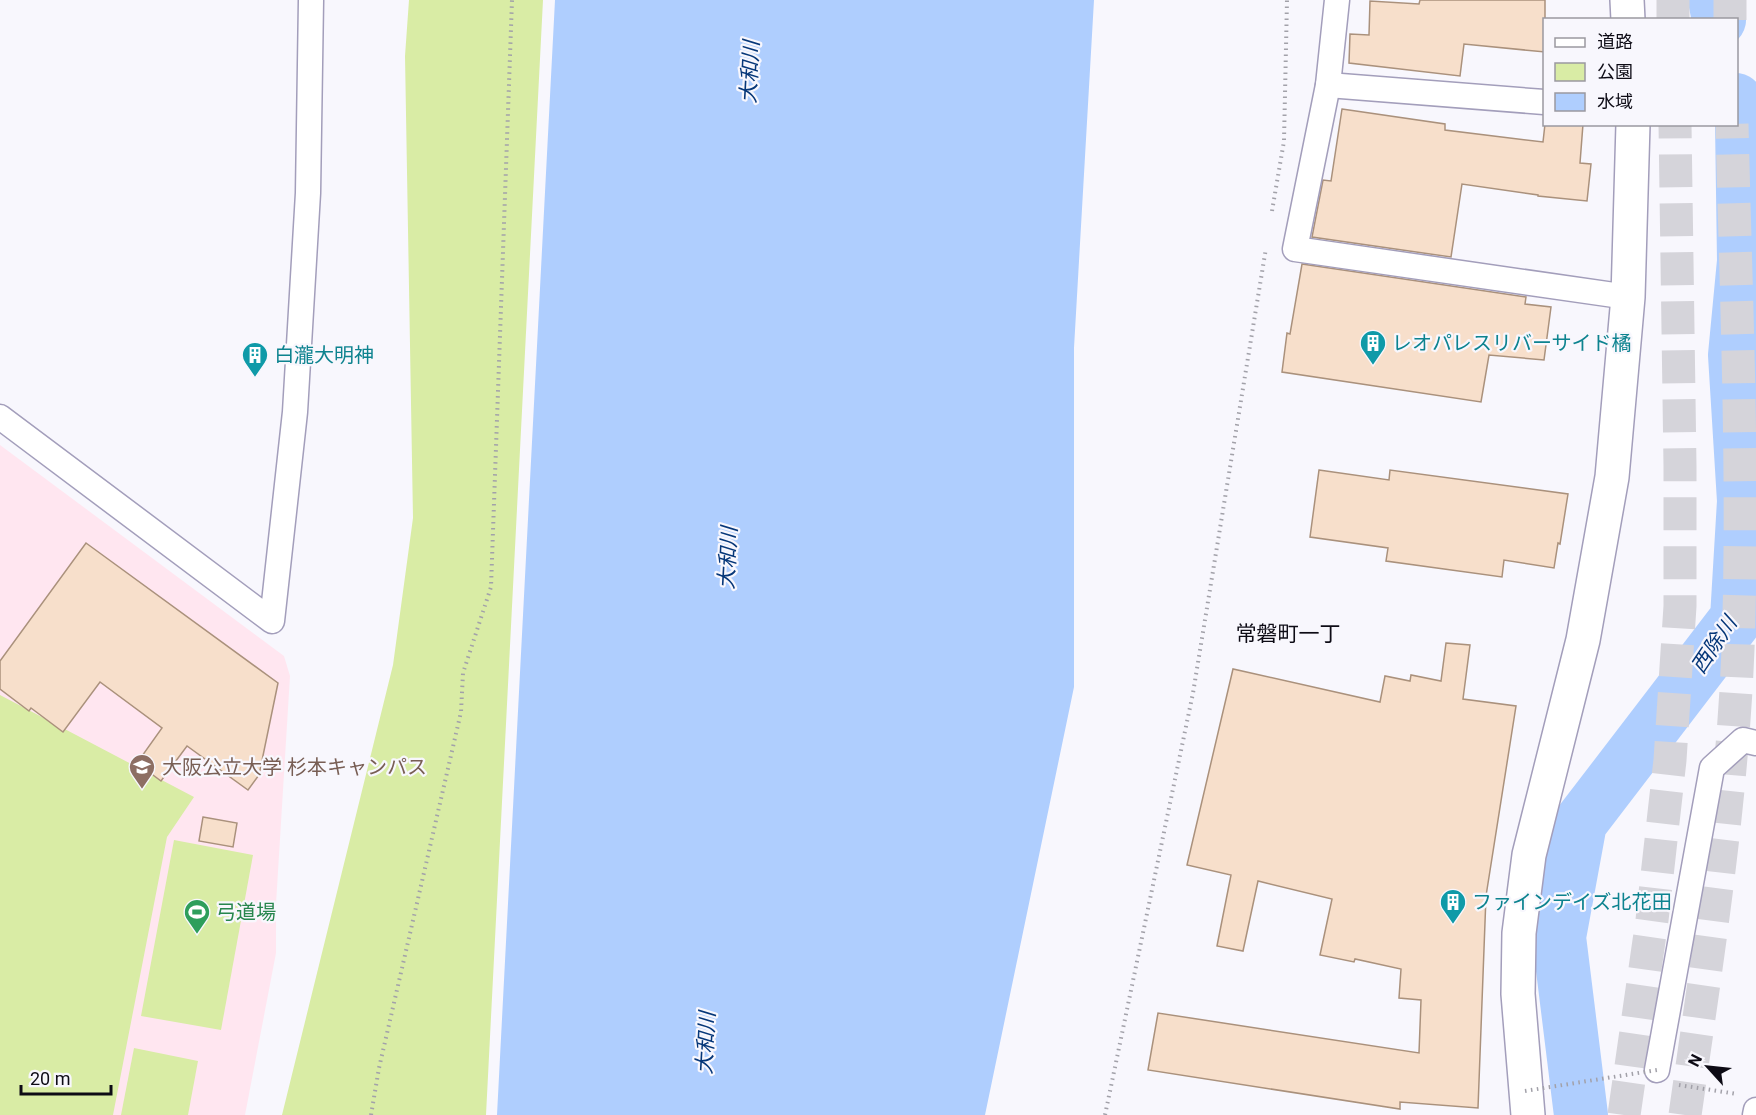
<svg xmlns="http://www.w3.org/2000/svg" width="1756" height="1115" viewBox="0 0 1756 1115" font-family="Roboto,'Noto Sans JP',sans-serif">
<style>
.education{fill:#ffe6f0}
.green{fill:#d9eca5}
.water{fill:#afcefe}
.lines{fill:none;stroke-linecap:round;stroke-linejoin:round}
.river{stroke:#afcefe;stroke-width:54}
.building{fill:#f7dfcb;stroke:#aa917c;stroke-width:1.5}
.highway-tunnel{stroke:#d5d4da;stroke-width:33;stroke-dasharray:33 16;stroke-linecap:butt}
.street-casing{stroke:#a39ebb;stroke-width:27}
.secondary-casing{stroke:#a39ebb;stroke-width:36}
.path{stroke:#a2a1a9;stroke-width:4;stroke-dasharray:1.5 4.5;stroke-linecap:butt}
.street{stroke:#fff;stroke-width:24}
.secondary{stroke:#fff;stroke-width:33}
.path-bridge{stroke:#a2a1a9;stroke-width:4;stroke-dasharray:1.5 4.5;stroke-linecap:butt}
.labels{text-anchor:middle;stroke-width:4.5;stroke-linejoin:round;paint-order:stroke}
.culture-label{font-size:20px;fill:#0d838f;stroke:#f8f7fd;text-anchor:start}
.education-label{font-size:20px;fill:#785e54;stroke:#f8f7fd;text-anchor:start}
.leisure-label{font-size:20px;fill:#27864d;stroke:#f8f7fd;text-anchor:start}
.water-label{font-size:21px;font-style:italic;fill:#063779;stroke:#f8f7fd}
.neighbourhood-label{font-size:21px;fill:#0d0b15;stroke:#f8f7fd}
</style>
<rect width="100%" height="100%" fill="#f8f7fd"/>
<path class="education" d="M0 445 284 656 290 676 276 904V953L245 1115H0Z"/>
<g class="green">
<path d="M409 0H543L486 1115H282L393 665 413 518 405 56Z"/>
<path d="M0 695 194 797 167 837 113 1115H0Z"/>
<path d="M174 840 253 855 221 1030 141 1016Z"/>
<path d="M134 1048 198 1061 188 1115H121Z"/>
</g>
<path class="water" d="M555 0H1094L1074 348V687L985 1115H497Z"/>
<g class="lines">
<g class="river">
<path d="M1715 0 1719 20"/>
<path d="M1581 1115 1559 937 1580 823 1737 618 1744 501 1735 355 1744 261 1742 123 1736 100"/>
</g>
</g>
<g class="building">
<path d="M1420 0H1545V52L1464 44 1460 76 1349 63 1350 34 1369 35 1370 1 1419 4Z"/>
<path d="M1342 109 1445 124V130L1543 142 1545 124H1583L1580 163 1591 164 1587 201 1538 196V195L1462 184 1451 257 1312 237 1323 180 1331 181Z"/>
<path d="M1302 264 1526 297 1525 304 1551 307 1544 360 1489 355 1481 402 1282 372 1287 333 1290 334Z"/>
<path d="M1319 470 1389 480 1390 470 1568 494 1560 544 1558 543 1554 568 1504 560 1502 577 1386 561 1388 548 1310 537Z"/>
<path d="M86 543 278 683 259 775 248 790 187 746 161 781 137 763 162 728 100 682 63 732 31 708 29 711 0 689V661Z"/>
<path d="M1446 643 1470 645 1463 699 1516 706 1486 896 1478 1108 1400 1102V1109L1148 1070 1158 1013 1419 1053 1421 1000 1399 998 1401 969 1355 959 1354 962 1320 955 1332 899 1258 881 1243 951 1217 946 1231 875 1187 865 1233 669 1380 702 1385 676 1410 681 1411 675 1441 681Z"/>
<path d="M203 817 237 823 233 847 199 841Z"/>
</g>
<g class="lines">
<g class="highway-tunnel">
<path d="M1673 0V20"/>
<path d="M1730 0V20"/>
<path d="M1624 1115 1652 920 1670 760 1680 606V466L1675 124"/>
<path d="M1685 1115C1707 960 1732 805 1738 649 1744 474 1736 299 1732 124"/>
</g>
<g class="street-casing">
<g id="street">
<path d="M1337 0 1328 85 1295 249 1628 297"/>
<path d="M1328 85 1544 102"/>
<path d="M0 417 272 621 295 412 308 193 311 0"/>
<path d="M1657 1070 1712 768 1743 740 1756 743"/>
<path d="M1755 1115 1756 1110"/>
</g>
</g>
<g class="secondary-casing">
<g id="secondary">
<path d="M1627 0 1628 20"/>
<path d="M1528 1115 1518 994 1519 933 1529 855 1583 640 1612 477 1628 297 1633 124"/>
</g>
</g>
<g class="path">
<path d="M1272 211 1284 141 1287 0"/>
<path d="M1679 1085 1737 1094"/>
<path d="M371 1115 379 1068 461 712 463 673 491 587 512 0"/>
<path d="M1105 1115 1193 693 1266 248"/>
</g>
<use href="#street" class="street"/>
<use href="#secondary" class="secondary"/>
<path class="path-bridge" d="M1525 1091 1657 1070"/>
</g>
<defs>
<g id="building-pin" transform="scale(1.35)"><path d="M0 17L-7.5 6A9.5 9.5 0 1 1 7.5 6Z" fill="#0f9aa8" stroke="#f8f7fd"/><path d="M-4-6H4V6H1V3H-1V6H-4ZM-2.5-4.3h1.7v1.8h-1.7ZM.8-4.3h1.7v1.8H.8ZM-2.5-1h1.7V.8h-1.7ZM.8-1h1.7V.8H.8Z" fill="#fff"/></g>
<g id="university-pin" transform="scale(1.35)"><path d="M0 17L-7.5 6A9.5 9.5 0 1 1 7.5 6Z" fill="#8d6e63" stroke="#f8f7fd"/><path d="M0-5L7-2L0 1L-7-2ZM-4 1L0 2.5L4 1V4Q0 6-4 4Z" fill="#fff"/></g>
<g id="stadium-pin" transform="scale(1.35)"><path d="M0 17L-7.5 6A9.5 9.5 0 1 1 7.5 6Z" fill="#2e9e5b" stroke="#f8f7fd"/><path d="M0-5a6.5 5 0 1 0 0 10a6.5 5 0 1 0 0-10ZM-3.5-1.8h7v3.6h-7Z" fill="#fff"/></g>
</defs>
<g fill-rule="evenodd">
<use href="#building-pin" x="1373" y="343"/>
<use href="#building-pin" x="255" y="355"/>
<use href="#university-pin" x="142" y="767"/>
<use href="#building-pin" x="1453" y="902"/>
<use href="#stadium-pin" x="197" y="912"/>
</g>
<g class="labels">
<g class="culture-label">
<text x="1392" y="350">レオパレスリバーサイド橘</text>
<text x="274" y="362">白瀧大明神</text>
<text x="1472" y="909">ファインデイズ北花田</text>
</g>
<g class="education-label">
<text x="162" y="774">大阪公立大学 杉本キャンパス</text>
</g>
<g class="leisure-label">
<text x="216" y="919">弓道場</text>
</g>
<g class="water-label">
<text transform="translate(750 72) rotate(-87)" y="7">大和川</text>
<text transform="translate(728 558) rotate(-87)" y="7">大和川</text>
<text transform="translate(1714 645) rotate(-56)" y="7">西除川</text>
<text transform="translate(706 1043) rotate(-87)" y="7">大和川</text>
</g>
<g class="neighbourhood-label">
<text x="1288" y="641">常磐町一丁</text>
</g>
</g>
<rect x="1543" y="18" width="195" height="108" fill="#f8f7fd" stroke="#9a99a0" stroke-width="1.5"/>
<rect x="1555" y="38" width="30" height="9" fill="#ffffff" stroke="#9a99a0" stroke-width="1.5"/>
<text x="1597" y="48" font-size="18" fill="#0d0b15">道路</text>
<rect x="1555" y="63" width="30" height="18" fill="#d9eca5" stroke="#9a99a0" stroke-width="1.5"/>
<text x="1597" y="78" font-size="18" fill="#0d0b15">公園</text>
<rect x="1555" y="93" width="30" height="18" fill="#afcefe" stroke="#9a99a0" stroke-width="1.5"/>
<text x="1597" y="108" font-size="18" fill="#0d0b15">水域</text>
<g transform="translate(1708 1067) rotate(297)" stroke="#f8f7fd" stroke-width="4.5" paint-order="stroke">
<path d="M0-4.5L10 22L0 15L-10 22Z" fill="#0d0b15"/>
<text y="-9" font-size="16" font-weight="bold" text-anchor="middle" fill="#0d0b15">N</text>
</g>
<path d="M21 1085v9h90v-9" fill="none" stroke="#0d0b15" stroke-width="3"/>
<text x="30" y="1085" font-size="18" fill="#0d0b15" stroke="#f8f7fd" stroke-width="4.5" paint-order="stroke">20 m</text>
</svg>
